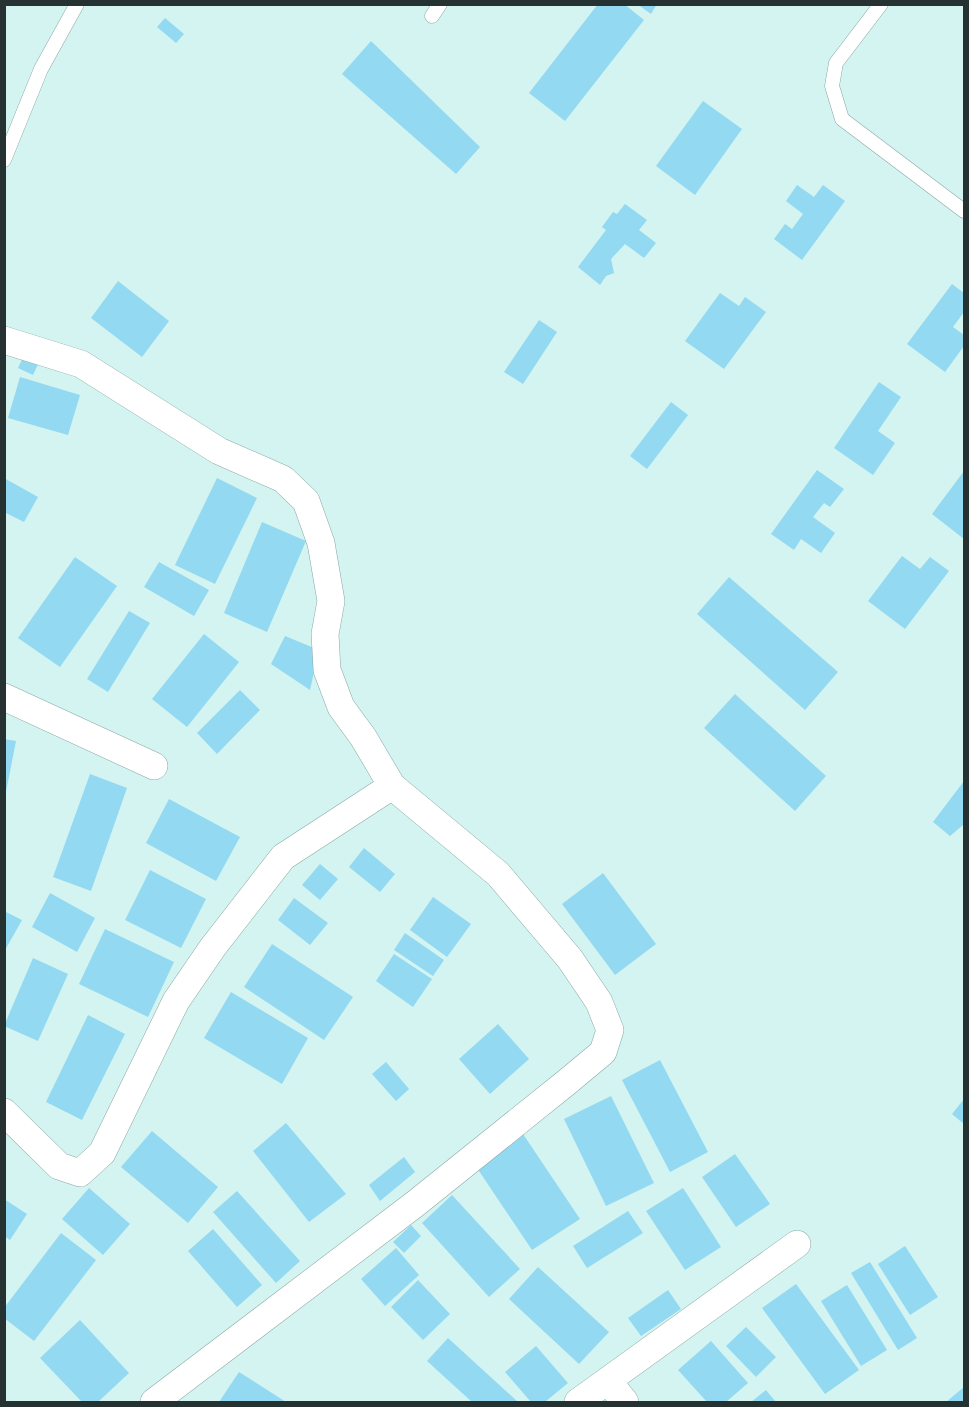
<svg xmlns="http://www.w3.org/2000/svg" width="969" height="1407" viewBox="0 0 969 1407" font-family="'Nunito Sans',sans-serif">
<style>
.building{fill:#93d9f1}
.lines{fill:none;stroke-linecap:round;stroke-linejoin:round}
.service-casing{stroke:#89a8a5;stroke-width:15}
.minor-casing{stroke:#89a8a5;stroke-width:28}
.service{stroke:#fff;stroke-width:14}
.minor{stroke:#fff;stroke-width:27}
</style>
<rect width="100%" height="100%" fill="#d4f4f1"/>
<g class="building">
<path d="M598 4H624L644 20 565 121 529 93Z"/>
<path d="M637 4H657L651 14Z"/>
<path d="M165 18 184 34 176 43 157 27Z"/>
<path d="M371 41 480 147 456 174 342 74Z"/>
<path d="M703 101 742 129 695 195 656 166Z"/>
<path d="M797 185 814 197 823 185 845 201 802 260 774 239 785 224 792 229 803 214 786 201Z"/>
<path d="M625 204 647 220 639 230 656 243 644 258 625 244 611 259 614 273 606 276 600 285 578 267 606 230 602 227 613 212 617 214Z"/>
<path d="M118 281 169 321 142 357 91 318Z"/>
<path d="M952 284 964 293V312L953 327 964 335V346L945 372 907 344Z"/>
<path d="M720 293 739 306 745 297 766 312 724 369 685 341Z"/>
<path d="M539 320 557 332 523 384 504 372Z"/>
<path d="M25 353 40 360 33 375 18 368Z"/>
<path d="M20 377 80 395 68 435 8 418Z"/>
<path d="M879 382 901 397 878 431 895 443 873 475 834 448Z"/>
<path d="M671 402 688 415 647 469 630 456Z"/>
<path d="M817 470 844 489 830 507 824 503 813 517 835 533 821 553 801 539 794 550 771 534Z"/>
<path d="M964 471V539L932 514Z"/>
<path d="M4 478 38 497 24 522 4 512Z"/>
<path d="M217 478 257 498 215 584 175 565Z"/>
<path d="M262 522 306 541 267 632 224 613Z"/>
<path d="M902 556 920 569 930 557 949 571 905 629 868 601Z"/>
<path d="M75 557 117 586 60 667 18 638Z"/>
<path d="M159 562 209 590 194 616 144 587Z"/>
<path d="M729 577 838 672 805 710 697 614Z"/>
<path d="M129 611 150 623 108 692 87 679Z"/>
<path d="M204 634 239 662 187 727 152 699Z"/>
<path d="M285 636 319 650 310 690 271 664Z"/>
<path d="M240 690 260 710 217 754 197 733Z"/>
<path d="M735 694 826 776 795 811 704 728Z"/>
<path d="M4 739 16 741 6 792H4Z"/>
<path d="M90 774 127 788 91 891 53 877Z"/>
<path d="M964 781V826L963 825 950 836 933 822Z"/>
<path d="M169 799 240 837 216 881 146 843Z"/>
<path d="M364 848 395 874 380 892 349 867Z"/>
<path d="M320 864 338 879 320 900 302 885Z"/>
<path d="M150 870 206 899 181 948 125 920Z"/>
<path d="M603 873 656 944 615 975 562 904Z"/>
<path d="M50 893 95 918 77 952 32 927Z"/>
<path d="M433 897 471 924 447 957 410 930Z"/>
<path d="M294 898 328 923 310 945 278 920Z"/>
<path d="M4 911 22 920 4 952Z"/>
<path d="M105 929 174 962 148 1017 79 984Z"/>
<path d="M405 933 444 960 433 976 394 950Z"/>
<path d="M272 944 353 997 324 1040 244 987Z"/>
<path d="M394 954 432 979 413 1007 376 981Z"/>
<path d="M33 958 68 974 38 1041 4 1026Z"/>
<path d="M231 992 308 1038 282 1084 204 1038Z"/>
<path d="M88 1015 125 1034 82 1120 46 1102Z"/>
<path d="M498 1024 529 1059 490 1094 459 1059Z"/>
<path d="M660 1060 708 1152 670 1172 622 1080Z"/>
<path d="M386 1062 409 1089 396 1101 372 1074Z"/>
<path d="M611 1096 654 1183 606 1206 564 1119Z"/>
<path d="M964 1099V1124L952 1114Z"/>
<path d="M286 1123 346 1194 309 1222 253 1151Z"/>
<path d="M152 1131 218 1187 188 1223 121 1167Z"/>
<path d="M523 1134 580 1219 532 1250 475 1165Z"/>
<path d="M735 1154 770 1204 736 1227 702 1177Z"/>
<path d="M404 1157 415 1172 380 1201 369 1185Z"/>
<path d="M89 1188 130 1224 103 1255 62 1219Z"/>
<path d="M683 1188 721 1247 685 1270 646 1211Z"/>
<path d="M237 1191 300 1261 276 1283 213 1212Z"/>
<path d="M452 1195 520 1269 489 1297 422 1223Z"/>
<path d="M4 1199 27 1214 10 1240 4 1236Z"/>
<path d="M628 1211 643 1233 587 1268 573 1246Z"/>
<path d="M411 1225 421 1236 404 1253 393 1242Z"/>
<path d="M213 1229 262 1285 237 1307 188 1251Z"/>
<path d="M61 1233 96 1260 34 1341 4 1318V1308Z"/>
<path d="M905 1246 938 1297 910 1315 878 1264Z"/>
<path d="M396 1248 419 1275 385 1306 361 1279Z"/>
<path d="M870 1262 917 1338 898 1350 851 1273Z"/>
<path d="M538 1267 609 1332 579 1364 509 1299Z"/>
<path d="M418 1280 450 1314 423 1340 391 1307Z"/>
<path d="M796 1284 859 1370 825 1394 762 1308Z"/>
<path d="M847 1285 887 1350 861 1366 821 1301Z"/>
<path d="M668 1290 681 1309 641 1336 628 1318Z"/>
<path d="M80 1320 129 1373 98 1402H82L40 1358Z"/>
<path d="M746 1327 776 1357 756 1377 726 1346Z"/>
<path d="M448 1338 518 1402H472L427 1361Z"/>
<path d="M711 1341 748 1383 726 1402H707L678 1370Z"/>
<path d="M536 1346 568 1383 545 1402H531L505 1372Z"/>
<path d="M239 1372 286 1402H219Z"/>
<path d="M964 1387V1402H946Z"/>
<path d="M766 1390 776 1402H751Z"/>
</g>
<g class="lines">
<g class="service-casing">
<g id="service">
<path d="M881 4 836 63 832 86 842 119 964 211"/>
<path d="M432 16 440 4"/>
<path d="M4 160 41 69 77 4"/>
</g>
</g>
<g class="minor-casing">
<g id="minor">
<path d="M4 340 81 364 219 451 283 479 306 501 321 543 331 601 325 634 327 670 341 707 363 737 392 786 498 874 570 959 599 1002 610 1030 603 1052 567 1082 415 1204 154 1402"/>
<path d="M4 697 154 766"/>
<path d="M4 1112 59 1166 80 1173 102 1153 176 1001 213 947 283 857 392 786"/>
<path d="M608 1381 625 1402"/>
<path d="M578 1402 797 1244"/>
</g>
</g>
<use href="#service" class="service"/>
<use href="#minor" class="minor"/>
</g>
<rect width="969" height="1407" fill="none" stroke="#263231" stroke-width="12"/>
</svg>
